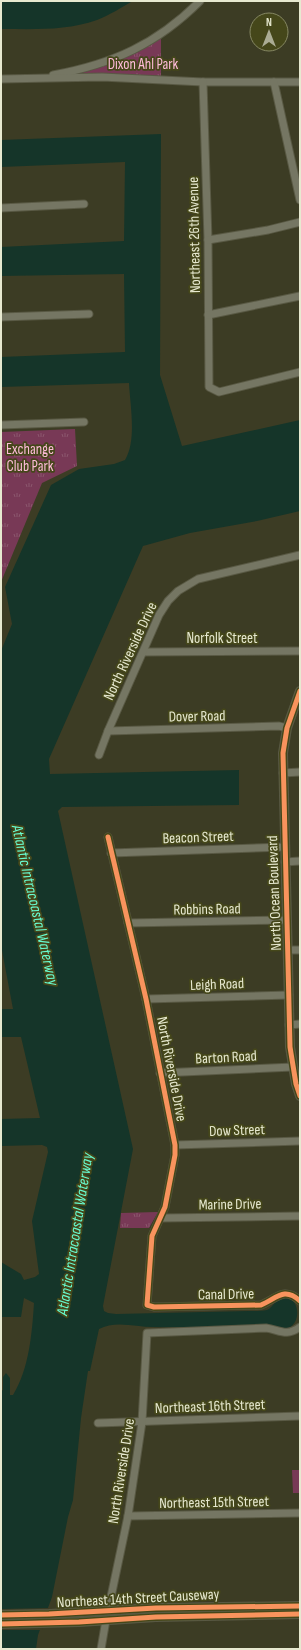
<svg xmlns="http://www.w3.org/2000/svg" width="301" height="1650" viewBox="0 0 301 1650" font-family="'Sofia Sans Condensed',sans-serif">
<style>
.grass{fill:url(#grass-tufts)}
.pitch{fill:#783956}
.water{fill:#153529}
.pier{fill:#3c3c24}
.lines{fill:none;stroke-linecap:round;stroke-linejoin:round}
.minor-casing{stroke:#595944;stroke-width:9}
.major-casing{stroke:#595944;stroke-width:10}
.minor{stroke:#757663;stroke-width:7}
.major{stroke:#737367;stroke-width:8}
.cycleway-casing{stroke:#45471a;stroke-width:8}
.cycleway{stroke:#f8935d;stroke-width:5}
.labels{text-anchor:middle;stroke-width:3.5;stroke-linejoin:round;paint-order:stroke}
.park-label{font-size:15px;fill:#febbd9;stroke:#45471a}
.street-label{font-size:15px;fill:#e7e9d0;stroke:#45471a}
.water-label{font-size:16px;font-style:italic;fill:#67fcd1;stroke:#45471a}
</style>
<defs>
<pattern id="grass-tufts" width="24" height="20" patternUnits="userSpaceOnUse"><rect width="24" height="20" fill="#783956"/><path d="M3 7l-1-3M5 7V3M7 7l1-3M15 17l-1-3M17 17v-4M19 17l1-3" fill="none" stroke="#8b566d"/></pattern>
</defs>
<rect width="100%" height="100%" fill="#3c3c24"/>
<g class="grass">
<path d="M161 35V80L71 78 77 71Z"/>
<path d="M75 429 77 466 42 483 1 582V432Z"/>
<path d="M158 1212 149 1228H120L121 1213Z"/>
</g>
<path class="pitch" d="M292 1470H300V1493H293Z"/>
<g class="water">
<path d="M1 1H133C122 7 110 15 97 20 66 31 34 29 1 29Z"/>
<path d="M161 134 160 375 182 446 300 420V511L257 521 190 533 143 546 49 759 50 774 239 770V805L62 807 58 811 133 1149 103 1306 104 1311 108 1313 116 1314 248 1311C254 1311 261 1311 267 1310 274 1307 275 1297 287 1298 301 1300 301 1327 285 1329 280 1330 275 1326 270 1325 231 1326 192 1328 153 1327 136 1327 115 1320 99 1329L90 1371H88L81 1418 73 1500 68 1517 52 1597 38 1635 36 1649H1V1391L3 1390V1377L6 1373 10 1378V1395H13C29 1369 32 1334 34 1303L24 1298 21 1317H1V1262L21 1274 24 1280 35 1277 39 1274 32 1221 48 1152 47 1147 42 1145 1 1146V1119L40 1118 21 1037H1V1009H13L1 945V651L12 624 5 587 51 485 79 469 114 464 125 460C137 440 130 405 129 383L1 387V357L125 352 124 274 1 276V247L124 241 125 162 1 167V140Z"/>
</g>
<path class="pier" d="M49 1608V1612L42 1630H1V1609Z"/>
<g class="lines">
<g class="minor-casing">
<g id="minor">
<path d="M53 75C113 64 157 44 200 1"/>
<path d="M1 79 102 77 203 82H300"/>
<path d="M203 82 208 240 209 387 219 392 300 372"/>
<path d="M274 82 300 200"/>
<path d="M1 208 84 204"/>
<path d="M208 240 268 230 300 222"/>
<path d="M208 315 300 296"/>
<path d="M1 317 89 314"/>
<path d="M1 425 84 422"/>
<path d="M144 652 300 651"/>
<path d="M108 731 279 726 287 728"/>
<path d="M99 755 108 731 159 615 168 601 178 591 198 579 300 555"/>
<path d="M283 773 300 772"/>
<path d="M108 837 146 999 175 1145V1155L165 1207 152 1236 147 1305 154 1307 261 1305C276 1299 284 1286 300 1301"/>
<path d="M111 853 285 847"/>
<path d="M285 862 300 861"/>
<path d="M128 923 287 920"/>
<path d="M288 950H300"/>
<path d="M146 999 289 995"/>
<path d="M289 1025 300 1024"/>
<path d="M160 1073 293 1067"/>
<path d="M175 1145 300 1141"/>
<path d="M161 1218 300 1216"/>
<path d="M98 1423 300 1416"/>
<path d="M128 1516 300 1513"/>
<path d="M108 1611 128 1516 142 1422 147 1333 266 1328C280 1330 286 1337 300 1327"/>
<path d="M101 1649 106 1620"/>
</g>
</g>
<g class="major-casing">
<g id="major">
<path d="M300 691 287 728 283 753 290 1047 296 1084 300 1096"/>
<path d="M1 1615 49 1614 156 1608 300 1606"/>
<path d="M1 1624 79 1622 156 1617 300 1614"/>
</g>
</g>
<use href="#minor" class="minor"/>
<use href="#major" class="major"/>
<g class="cycleway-casing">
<g id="cycleway">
<path d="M300 691 287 728 283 753 290 1047 296 1084 300 1096"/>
<path d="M108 837 146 999 175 1145V1155L165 1207 152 1236 147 1305 154 1307 261 1305C276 1299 284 1286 300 1301"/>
<path d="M1 1615 49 1614 156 1608 300 1606"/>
<path d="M1 1624 79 1622 156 1617 300 1614"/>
</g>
</g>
<use href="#cycleway" class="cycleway"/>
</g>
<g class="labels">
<g class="park-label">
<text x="143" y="69">Dixon Ahl Park</text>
<text x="30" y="454">Exchange<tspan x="30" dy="17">Club Park</tspan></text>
</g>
<g class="street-label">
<text transform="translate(194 235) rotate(-91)" y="5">Northeast 26th Avenue</text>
<text x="222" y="643">Norfolk Street</text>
<text transform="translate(130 651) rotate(-65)" y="5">North Riverside Drive</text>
<text transform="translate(197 716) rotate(-1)" y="5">Dover Road</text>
<text transform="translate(198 837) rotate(-2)" y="5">Beacon Street</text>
<text transform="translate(274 893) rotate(-92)" y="5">North Ocean Boulevard</text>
<text transform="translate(207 909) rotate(-1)" y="5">Robbins Road</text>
<text transform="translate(217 984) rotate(-2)" y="5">Leigh Road</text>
<text transform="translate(226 1057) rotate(-3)" y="5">Barton Road</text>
<text transform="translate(172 1069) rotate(79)" y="5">North Riverside Drive</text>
<text transform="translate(237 1130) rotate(-2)" y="5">Dow Street</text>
<text transform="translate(230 1204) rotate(-1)" y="5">Marine Drive</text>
<text transform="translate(226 1294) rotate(-1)" y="5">Canal Drive</text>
<text transform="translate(210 1406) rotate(-2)" y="5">Northeast 16th Street</text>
<text transform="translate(121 1471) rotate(-81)" y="5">North Riverside Drive</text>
<text transform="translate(214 1502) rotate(-1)" y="5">Northeast 15th Street</text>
<text transform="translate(138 1598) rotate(-3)" y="5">Northeast 14th Street Causeway</text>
</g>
<g class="water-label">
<text transform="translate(36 905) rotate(77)" y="6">Atlantic Intracoastal Waterway</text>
<text transform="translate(74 1234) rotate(-81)" y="6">Atlantic Intracoastal Waterway</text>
</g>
</g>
<rect width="301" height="1650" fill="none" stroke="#e7e9d0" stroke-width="4"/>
<g transform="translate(269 32)"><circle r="19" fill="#45471a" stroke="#868863"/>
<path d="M0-3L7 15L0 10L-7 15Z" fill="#abac94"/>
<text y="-6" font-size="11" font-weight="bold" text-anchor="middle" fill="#e7e9d0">N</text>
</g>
</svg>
